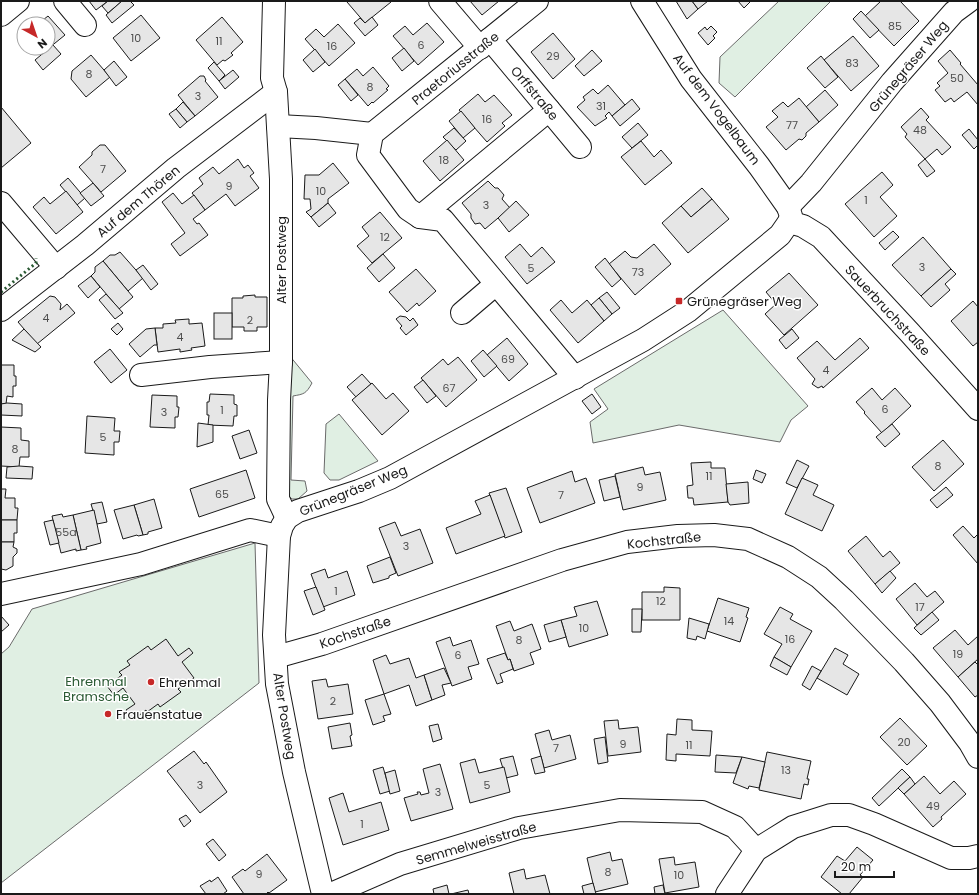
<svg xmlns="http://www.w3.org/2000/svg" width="979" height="895" viewBox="0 0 979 895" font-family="Poppins,sans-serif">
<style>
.green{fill:#e0efe3;stroke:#6a6a6a}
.building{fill:#e6e6e6;stroke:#1a1a1a}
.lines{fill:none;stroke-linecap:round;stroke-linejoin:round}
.minor-casing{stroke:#1a1a1a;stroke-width:24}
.minor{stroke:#fff;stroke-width:22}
.hedge{stroke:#2b5a34;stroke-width:3;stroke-dasharray:2 3;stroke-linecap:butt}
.poi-dot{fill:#c62828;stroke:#fff;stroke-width:1.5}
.labels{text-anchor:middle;stroke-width:3;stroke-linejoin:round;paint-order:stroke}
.number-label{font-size:11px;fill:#4d4d4d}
.street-label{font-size:13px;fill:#1a1a1a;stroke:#fff}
.poi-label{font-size:13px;fill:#1a1a1a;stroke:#fff;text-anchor:start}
.park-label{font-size:13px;fill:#2b5a34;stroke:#fff}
</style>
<rect width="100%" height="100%" fill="#fff"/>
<g class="green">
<path d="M779 1H831L735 97 719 83 720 57Z"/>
<path d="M723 310 808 406 791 420 780 442 679 425 593 443 590 422 608 409 594 389Z"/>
<path d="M289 355 312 383C306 394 304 394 293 396L291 480 305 481 307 491 298 499H292L284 492Z"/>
<path d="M339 414 378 461 339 480H330L324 473 326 424Z"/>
<path d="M255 543 259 683 1 883V654L9 647 32 609Z"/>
</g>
<g class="building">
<path d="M89 1H108L96 10Z"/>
<path d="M108 1H122L108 13 102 6Z"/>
<path d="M122 1H130L134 5 112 23 106 15Z"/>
<path d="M349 1H390L391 2 365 23 347 2Z"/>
<path d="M470 1H499L482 15Z"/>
<path d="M676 1H692L698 9 687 19Z"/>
<path d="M692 1H708L698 9Z"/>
<path d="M738 1H748L750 2 744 8Z"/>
<path d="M881 1H900L919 21 894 46 865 16Z"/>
<path d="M861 11 879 30 870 38 853 19Z"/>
<path d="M141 15 160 38 131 61 113 38Z"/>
<path d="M48 16 65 35 44 52 40 48H48V24H38Z"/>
<path d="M222 17 243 42 231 53 233 55 225 61 223 60 217 65 196 40Z"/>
<path d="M372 17 378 25 365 36 354 23 360 18 365 23Z"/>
<path d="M427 23 444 42 418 65 393 36 405 26 413 35Z"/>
<path d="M338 24 355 43 329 66 305 39 316 29 324 37Z"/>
<path d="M711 26 717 32 713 36 715 38 708 45 698 33 705 27 707 30Z"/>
<path d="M553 33 575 59 553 79 531 52Z"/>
<path d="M853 36 879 66 851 91 824 60Z"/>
<path d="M53 45 61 54 43 70 35 60Z"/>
<path d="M404 48 414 61 402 71 392 58Z"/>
<path d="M315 49 325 62 313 72 303 60Z"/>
<path d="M592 50 602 61 584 76 575 66Z"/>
<path d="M950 50 961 63 960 64 978 85V105L967 92 954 102 951 98 945 102 935 90 940 86 937 83 948 73 938 61Z"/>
<path d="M91 55 110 77 86 97 71 79 72 71Z"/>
<path d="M821 56 838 77 825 88 807 68Z"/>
<path d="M114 61 127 77 116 86 104 70Z"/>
<path d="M214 62 225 75 219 81 208 68Z"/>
<path d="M373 67 389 86 386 89 388 90 373 103 372 102 368 106 345 79 357 69 363 76Z"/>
<path d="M233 70 239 77 225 89 219 81Z"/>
<path d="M200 76H204L206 80 205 81 218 97 195 116 178 95Z"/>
<path d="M345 79 358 95 351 101 338 85Z"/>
<path d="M608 85 625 105 612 116 609 112 605 116 607 118 595 126 577 107 585 100 583 97 593 89 598 94Z"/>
<path d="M825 90 838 105 819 122 806 107Z"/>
<path d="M478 94 485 102 494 95 512 115 502 123 505 126 487 142 459 110Z"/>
<path d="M799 98 819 122 806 133V136L802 140 799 139 786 150 766 127 778 117 772 111 783 102 788 107Z"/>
<path d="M632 99 640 109 620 126 612 116Z"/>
<path d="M183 102 195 116 187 122 176 109Z"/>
<path d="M1 107 31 143 1 168Z"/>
<path d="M921 108 929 117 926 120 951 147 942 155 937 149 925 159 905 137 907 134 901 127Z"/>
<path d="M176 109 187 122 180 128 169 114Z"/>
<path d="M461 111 475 128 463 138 449 121Z"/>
<path d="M638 123 648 135 632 148 622 137Z"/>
<path d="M454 128 466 141 456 150 443 137Z"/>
<path d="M969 129 978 140V145L974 149 962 135Z"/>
<path d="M447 140 464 160 440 181 423 161Z"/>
<path d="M641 141 654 157 661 150 672 163 645 185 621 157Z"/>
<path d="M100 145H105L126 171 101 192 79 167 92 155V152Z"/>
<path d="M238 159 244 168 248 165 254 173 250 176 259 188 235 206 226 194 205 210 192 193 203 184 199 178 213 167 219 174Z"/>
<path d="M925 159 935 171 927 177 918 165Z"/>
<path d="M333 163 349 183 328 199V203L311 217 306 212 311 209 310 199H304L305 175H319Z"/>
<path d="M882 172 893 185 880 197 897 216 874 237 845 204Z"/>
<path d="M68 178 85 198 77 205 60 185Z"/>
<path d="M488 181 495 188H498L504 195 502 199 510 208 485 229 480 223 475 224 471 218V214L462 203Z"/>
<path d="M93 183 104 196 91 206 80 193Z"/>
<path d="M702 188 712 199 691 217 681 206Z"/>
<path d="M66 191 83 212 56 234 33 207 44 197 50 204Z"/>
<path d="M173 193 182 204 194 195 205 210 193 219 197 224 199 223 208 235 180 256 171 244 185 233 162 202Z"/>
<path d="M712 199 729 219 688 253 662 223 681 206 691 217Z"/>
<path d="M516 201 529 215 509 232 498 218Z"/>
<path d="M328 203 336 213 319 227 311 217Z"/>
<path d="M380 212 402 238 372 263 357 246 369 236 362 227Z"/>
<path d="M893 231 899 237 885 250 879 243Z"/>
<path d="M923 237 951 269 921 296 892 265Z"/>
<path d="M520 244 531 257 542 247 555 262 527 284 505 257Z"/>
<path d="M654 244 671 264 635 295 609 264 625 251 631 257 637 258Z"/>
<path d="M120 252 143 278 128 291 103 261 110 255H115Z"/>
<path d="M383 254 395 268 379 282 367 268Z"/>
<path d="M605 258 621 279 612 287 595 267Z"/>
<path d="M103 261 133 297 119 309 91 276 95 272V267Z"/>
<path d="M143 265 158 284 151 290 136 270Z"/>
<path d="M416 269 436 291 419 306 417 303 407 312 389 292Z"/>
<path d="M951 269 956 274 945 284 950 290 931 307 921 296Z"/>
<path d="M789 273 818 305 784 335 765 314 776 304 766 292Z"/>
<path d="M91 276 100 287 88 298 78 286Z"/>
<path d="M607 292 620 308 612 314 599 298Z"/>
<path d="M106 294 123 313 115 319 99 300Z"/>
<path d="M255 295V297H267V327H257V331H244V327H232V298H243V296Z"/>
<path d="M50 296 55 297 61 304 60 310 67 304 75 313 37 344 18 322Z"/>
<path d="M599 298 612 314 604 321 591 305Z"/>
<path d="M561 300 572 313 587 300 604 321 578 343 550 310Z"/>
<path d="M973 301 978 307V342L973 346 951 321Z"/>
<rect x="214" y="313" width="18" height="26"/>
<path d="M400 316 406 317 410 321 413 318 418 325 406 335 400 328 402 326 396 319Z"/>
<path d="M189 319V324L202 323 205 346 191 348 192 350 180 352V349L158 352 155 328H163V324L176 323 175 320Z"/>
<path d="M118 323 123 329 117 335 111 329Z"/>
<path d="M155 328 157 345H154L140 357 129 344 146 329Z"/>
<path d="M24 329 41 347 35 352 12 340Z"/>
<path d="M792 329 799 338 786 349 779 340Z"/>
<path d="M507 338 528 364 509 381 487 355Z"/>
<path d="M860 338 869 348 823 388 822 386 818 388 812 384 815 379 797 358 817 341 835 360Z"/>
<path d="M110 349 127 370 111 383 94 362Z"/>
<path d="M483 350 497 366 484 377 471 361Z"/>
<path d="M458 357 477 380 446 407 421 378 443 359 448 365Z"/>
<path d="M1 365H14V376H16V386H13V397L7 396 6 404H1Z"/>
<path d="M362 374 371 384 356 397 347 387Z"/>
<path d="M423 380 436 396 427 403 414 387Z"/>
<path d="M372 383 386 399 393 393 409 411 382 435 352 400Z"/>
<path d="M872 388 882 400 895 388 911 406 882 433 864 413 865 412 856 402Z"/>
<path d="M210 394 234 395V404L237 405V416H234L233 426 208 425 209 415H207V402H209Z"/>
<path d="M592 394 601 407 592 414 582 401Z"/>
<path d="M152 395 177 396V407H179L178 417H175V428L150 427Z"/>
<path d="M7 403 22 404V416L1 415V404Z"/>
<path d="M87 416 115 418 114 431H120L119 442H114V455L85 453Z"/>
<path d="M198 423 213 425V442L197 447Z"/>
<path d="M892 424 900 434 885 447 876 437Z"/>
<path d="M1 427 21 428V440L29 441V457H20L19 467 1 466Z"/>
<path d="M249 430 257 453 240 459 232 436Z"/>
<path d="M943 440 964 464 934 491 912 467Z"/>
<path d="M797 460 809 466 797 488 786 483Z"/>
<path d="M711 462V468H725L728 502 694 505 693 498H688L687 486 693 485 691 463Z"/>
<path d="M19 466 33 467 32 479 6 478 7 467Z"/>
<path d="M643 467 645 475 660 472 666 500 623 510 615 474Z"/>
<path d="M246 470 255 498 199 517 190 489Z"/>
<path d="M756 470 766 474 762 483 753 479Z"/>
<path d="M572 471 575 482 586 478 595 503 540 523 527 488Z"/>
<path d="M615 476 620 497 604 501 599 480Z"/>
<path d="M802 478 818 485 813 495 834 505 822 531 785 514Z"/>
<path d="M748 482 749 503 730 505 728 502 726 484Z"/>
<path d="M946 487 953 495 937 508 930 500Z"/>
<path d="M506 488 522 532 505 538 489 493Z"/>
<path d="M1 489H6L5 498H15V508H18L17 520H1Z"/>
<path d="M490 495 505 536 456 554 446 528 481 514 475 501Z"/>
<path d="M154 499 162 528 148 532V534L143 535 134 505Z"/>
<path d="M102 502 107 522 97 524 91 504Z"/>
<path d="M134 505 143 535 138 536 137 535 123 539 114 510Z"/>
<path d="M94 510 101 543 86 547 87 549 81 550 73 515Z"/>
<path d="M62 514 63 517 73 515 81 550 76 551V549L61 553 52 516Z"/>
<path d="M1 520H17V533H14V542H1Z"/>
<path d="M53 520 59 543 50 545 44 522Z"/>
<path d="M395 522 401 536 420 529 433 563 398 576 379 528Z"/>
<path d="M963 526 974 538 978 534V564L953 535Z"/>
<path d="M866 536 883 557 890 551 900 563 875 584 848 551Z"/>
<path d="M1 542H14L13 547 17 549V553L13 557V566L6 570 1 569Z"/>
<path d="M390 557 396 573 389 576V578L373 583 367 566Z"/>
<path d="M325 569 328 578 347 571 355 595 323 607 311 574Z"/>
<path d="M890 571 896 578 882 593 875 584Z"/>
<path d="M915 583 927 597 935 591 944 602 917 625 896 599Z"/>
<path d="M316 587 325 610 313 615 304 591Z"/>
<path d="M664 587 680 588V620H642V592H664Z"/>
<path d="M718 598 749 608 746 617 748 618 740 642 707 631Z"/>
<path d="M597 601 608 635 569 647 561 620 577 616 574 607Z"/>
<path d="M780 607 793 614 790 619 812 631 791 667 774 657 782 644 764 634Z"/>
<path d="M632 609H642L641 632H632Z"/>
<path d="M932 612 939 620 921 635 914 628Z"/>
<path d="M1 616 9 625 1 632Z"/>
<path d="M689 618 709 624 705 639 697 636 696 640 687 638Z"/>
<path d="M561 620 566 637 549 642 544 625Z"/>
<path d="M510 621 514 631 532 624 541 649 530 653 534 664 514 671 510 659 508 660 496 626Z"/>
<path d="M955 630 968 645 978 636V659L958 677 933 648Z"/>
<path d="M450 637 453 646 471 640 479 664 468 667 472 679 452 686 436 642Z"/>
<path d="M166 639 178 656 189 648 193 653 182 662 194 678 178 689 181 692 160 707 158 704 147 712 146 710 133 720 126 710 135 704 123 688 114 695 107 686 122 675 119 672 130 665 127 661 148 646 151 650Z"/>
<path d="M835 648 848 655 843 664 859 674 847 695 817 678Z"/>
<path d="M505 653 508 660 510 659 513 669 500 674 503 682 497 684 487 659Z"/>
<path d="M386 655 390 664 409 658 416 678 424 675 432 700 416 706 409 685 384 694 373 660Z"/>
<path d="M774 657 791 667 787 675 770 666Z"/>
<path d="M975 662 978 665V695L975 697 958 677Z"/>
<path d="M812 666 821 671 810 690 802 685Z"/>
<path d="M444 668 451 683 442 685 445 695 432 700 424 675Z"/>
<path d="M326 679 328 687 348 684 353 714 318 719 312 681Z"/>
<path d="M384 694 391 714 383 716 385 721 373 725 365 700Z"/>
<path d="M900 718 927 746 907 765 880 737Z"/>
<path d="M677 719 692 720V730L712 731 710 756 676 754V761L666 760 667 734 676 735Z"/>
<path d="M618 720 619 729 638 727 641 752 608 756 604 721Z"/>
<path d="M350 723 352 735 350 736 352 746 332 749 328 727Z"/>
<path d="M438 724 442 739 433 742 429 726Z"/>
<path d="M549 730 552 740 570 735 576 759 544 768 535 734Z"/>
<path d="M605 737 608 762 598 764 594 739Z"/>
<path d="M194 751 204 764 206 762 227 792 200 813 167 771Z"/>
<path d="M767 752 811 761 807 779H809L808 785 804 784 801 799 759 790Z"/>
<path d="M716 755 742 757 736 773 715 772Z"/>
<path d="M513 756 518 775 506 778 500 759Z"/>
<path d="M541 756 545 772 535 774 531 759Z"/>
<path d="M742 757 765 762 759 788 749 786 748 789 733 783Z"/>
<path d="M475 759 479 773 504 767 510 792 470 803 460 763Z"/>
<path d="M440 764 453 809 411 821 404 798 418 794 417 792H420L421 795 429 793 423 769Z"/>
<path d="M383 767 390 791 380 794 373 770Z"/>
<path d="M902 769 910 777 879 806 872 798Z"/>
<path d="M395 770 400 791 390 794 385 773Z"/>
<path d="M924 776 940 794 954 781 966 794 941 817 942 819 933 827 904 794Z"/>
<path d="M910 777 915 784 904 794 898 788Z"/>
<path d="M343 793 349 812 381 802 389 830 343 845 329 798Z"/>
<path d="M186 815 191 821 184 827 179 819Z"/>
<path d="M213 839 226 855 219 861 206 844Z"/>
<path d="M857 847 873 860 860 875 863 877 849 894H842L821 877 837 856 845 861Z"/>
<path d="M610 852 612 861 622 859 628 884 595 892 587 858Z"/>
<path d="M267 854 287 880 269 893 268 892 266 894H244L232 877 243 869 245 871Z"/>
<path d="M674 857 675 865 695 862 699 887 665 893 659 859Z"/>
<path d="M524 869 526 879 545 875 550 894H514L509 873Z"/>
<path d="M218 877 227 891 223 894H206L200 886 210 880 211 882Z"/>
<path d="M593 883 596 894H584L582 886Z"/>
<path d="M447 885 449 894H434L433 889Z"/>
<path d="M663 885 665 894H655L654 887Z"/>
<path d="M468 890 469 894H451Z"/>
</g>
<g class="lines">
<g class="minor-casing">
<g id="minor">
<path d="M65 1 85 25"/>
<path d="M274 1 272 78 276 92 281 179V362L279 400 278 499 287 518"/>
<path d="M440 1 480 48"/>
<path d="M537 1 372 134 368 155 408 209 420 217 443 220 575 378"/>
<path d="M1 15 18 1"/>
<path d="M490 39 580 147"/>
<path d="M278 126 316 128 372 134"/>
<path d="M1 203 56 268"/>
<path d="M788 207 811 183 892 82 954 12 969 1"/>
<path d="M420 217 549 110"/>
<path d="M789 222 803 226 821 237 910 333 978 409"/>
<path d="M1 310 85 245 176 168 276 92"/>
<path d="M462 313 496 284"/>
<path d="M141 375 210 367 281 362"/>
<path d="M1 594 141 564 250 530 279 536"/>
<path d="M276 657 322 644 562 560 627 542 678 536 714 535 748 539 788 557 819 577 844 600 904 662 940 703 970 743 978 757"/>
<path d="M323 894 294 772 277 684 274 635 279 536 282 526 287 518 298 511 359 491 390 478 643 340 688 311 780 235 789 222 791 216 788 207 759 166 691 79 642 1"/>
<path d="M331 894 400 864 519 828 620 810 702 812 735 827 756 850"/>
<path d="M727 894 756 850 793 827 831 815H849L874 824 951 858H969L978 856"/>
</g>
</g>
<use href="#minor" class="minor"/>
<path class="hedge" d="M1 292 36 263V258"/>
</g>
<g class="poi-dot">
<rect x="675" y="297" width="8" height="8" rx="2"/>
<circle cx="151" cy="682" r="4"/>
<circle cx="108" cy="714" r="4"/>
</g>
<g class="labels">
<g class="number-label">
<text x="895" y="30">85</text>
<text x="136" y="42">10</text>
<text x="219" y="45">11</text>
<text x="421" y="49">6</text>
<text x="332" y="50">16</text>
<text x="553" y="60">29</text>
<text x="852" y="67">83</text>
<text x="89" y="78">8</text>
<text x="957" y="82">50</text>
<text x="370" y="91">8</text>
<text x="198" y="100">3</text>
<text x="601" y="110">31</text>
<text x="487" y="123">16</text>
<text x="792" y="129">77</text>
<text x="920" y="134">48</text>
<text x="444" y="164">18</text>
<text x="103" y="173">7</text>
<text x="229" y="190">9</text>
<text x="321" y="195">10</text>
<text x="866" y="204">1</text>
<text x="486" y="209">3</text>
<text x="385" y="241">12</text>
<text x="922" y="271">3</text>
<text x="531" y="272">5</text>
<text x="638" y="276">73</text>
<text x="46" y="322">4</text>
<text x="250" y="324">2</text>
<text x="180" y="341">4</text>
<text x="508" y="363">69</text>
<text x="826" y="374">4</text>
<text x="449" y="392">67</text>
<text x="885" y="413">6</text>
<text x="222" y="414">1</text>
<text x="164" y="416">3</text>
<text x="103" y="441">5</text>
<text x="15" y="453">8</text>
<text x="938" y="470">8</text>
<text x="709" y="480">11</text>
<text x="640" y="491">9</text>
<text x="222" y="498">65</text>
<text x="561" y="499">7</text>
<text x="66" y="536">55a</text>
<text x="406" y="550">3</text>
<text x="336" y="595">1</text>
<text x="661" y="605">12</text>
<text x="920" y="611">17</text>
<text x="729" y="625">14</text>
<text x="584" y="632">10</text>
<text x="790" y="643">16</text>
<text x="519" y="644">8</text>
<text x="958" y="658">19</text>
<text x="458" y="659">6</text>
<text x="333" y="705">2</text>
<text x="904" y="746">20</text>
<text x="623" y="748">9</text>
<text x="689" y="749">11</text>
<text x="556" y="752">7</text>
<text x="786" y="774">13</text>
<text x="200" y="789">3</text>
<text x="487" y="789">5</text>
<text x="438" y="796">3</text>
<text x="933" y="810">49</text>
<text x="362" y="828">1</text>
<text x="608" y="876">8</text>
<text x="259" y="878">9</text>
<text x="679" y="879">10</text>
</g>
<g class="street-label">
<text transform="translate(908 66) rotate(-50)" y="5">Grünegräser Weg</text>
<text transform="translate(455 68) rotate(-39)" y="5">Praetoriusstraße</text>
<text transform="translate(535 93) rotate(50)" y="5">Orffstraße</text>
<text transform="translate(717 109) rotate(53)" y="5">Auf dem Vogelbaum</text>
<text transform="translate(138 201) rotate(-40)" y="5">Auf dem Thören</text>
<text transform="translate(281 260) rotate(-90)" y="5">Alter Postweg</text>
<text transform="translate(888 310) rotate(47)" y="5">Sauerbruchstraße</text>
<text transform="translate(353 490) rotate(-22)" y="5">Grünegräser Weg</text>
<text transform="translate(664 540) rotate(-6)" y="5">Kochstraße</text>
<text transform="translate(355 632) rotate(-19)" y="5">Kochstraße</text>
<text transform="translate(285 716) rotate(81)" y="5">Alter Postweg</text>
<text transform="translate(476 843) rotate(-16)" y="5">Semmelweisstraße</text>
</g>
<g class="poi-label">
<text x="687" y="306">Grünegräser Weg</text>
<text x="159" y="687">Ehrenmal</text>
<text x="116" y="719">Frauenstatue</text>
</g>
<g class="park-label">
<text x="96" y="686">Ehrenmal<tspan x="96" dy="15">Bramsche</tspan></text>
</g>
</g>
<rect width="979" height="895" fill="none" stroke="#1a1a1a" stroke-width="4"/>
<g transform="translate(36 36) rotate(140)"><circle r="19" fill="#ffffff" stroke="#a3a3a3"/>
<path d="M0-3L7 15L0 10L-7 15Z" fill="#c62828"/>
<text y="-6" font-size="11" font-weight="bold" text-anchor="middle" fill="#1a1a1a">N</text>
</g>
<path d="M835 871v6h59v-6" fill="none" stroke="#1a1a1a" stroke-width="2"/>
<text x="841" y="871" font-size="12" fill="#1a1a1a" stroke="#ffffff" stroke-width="3" paint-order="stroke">20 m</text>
</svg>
